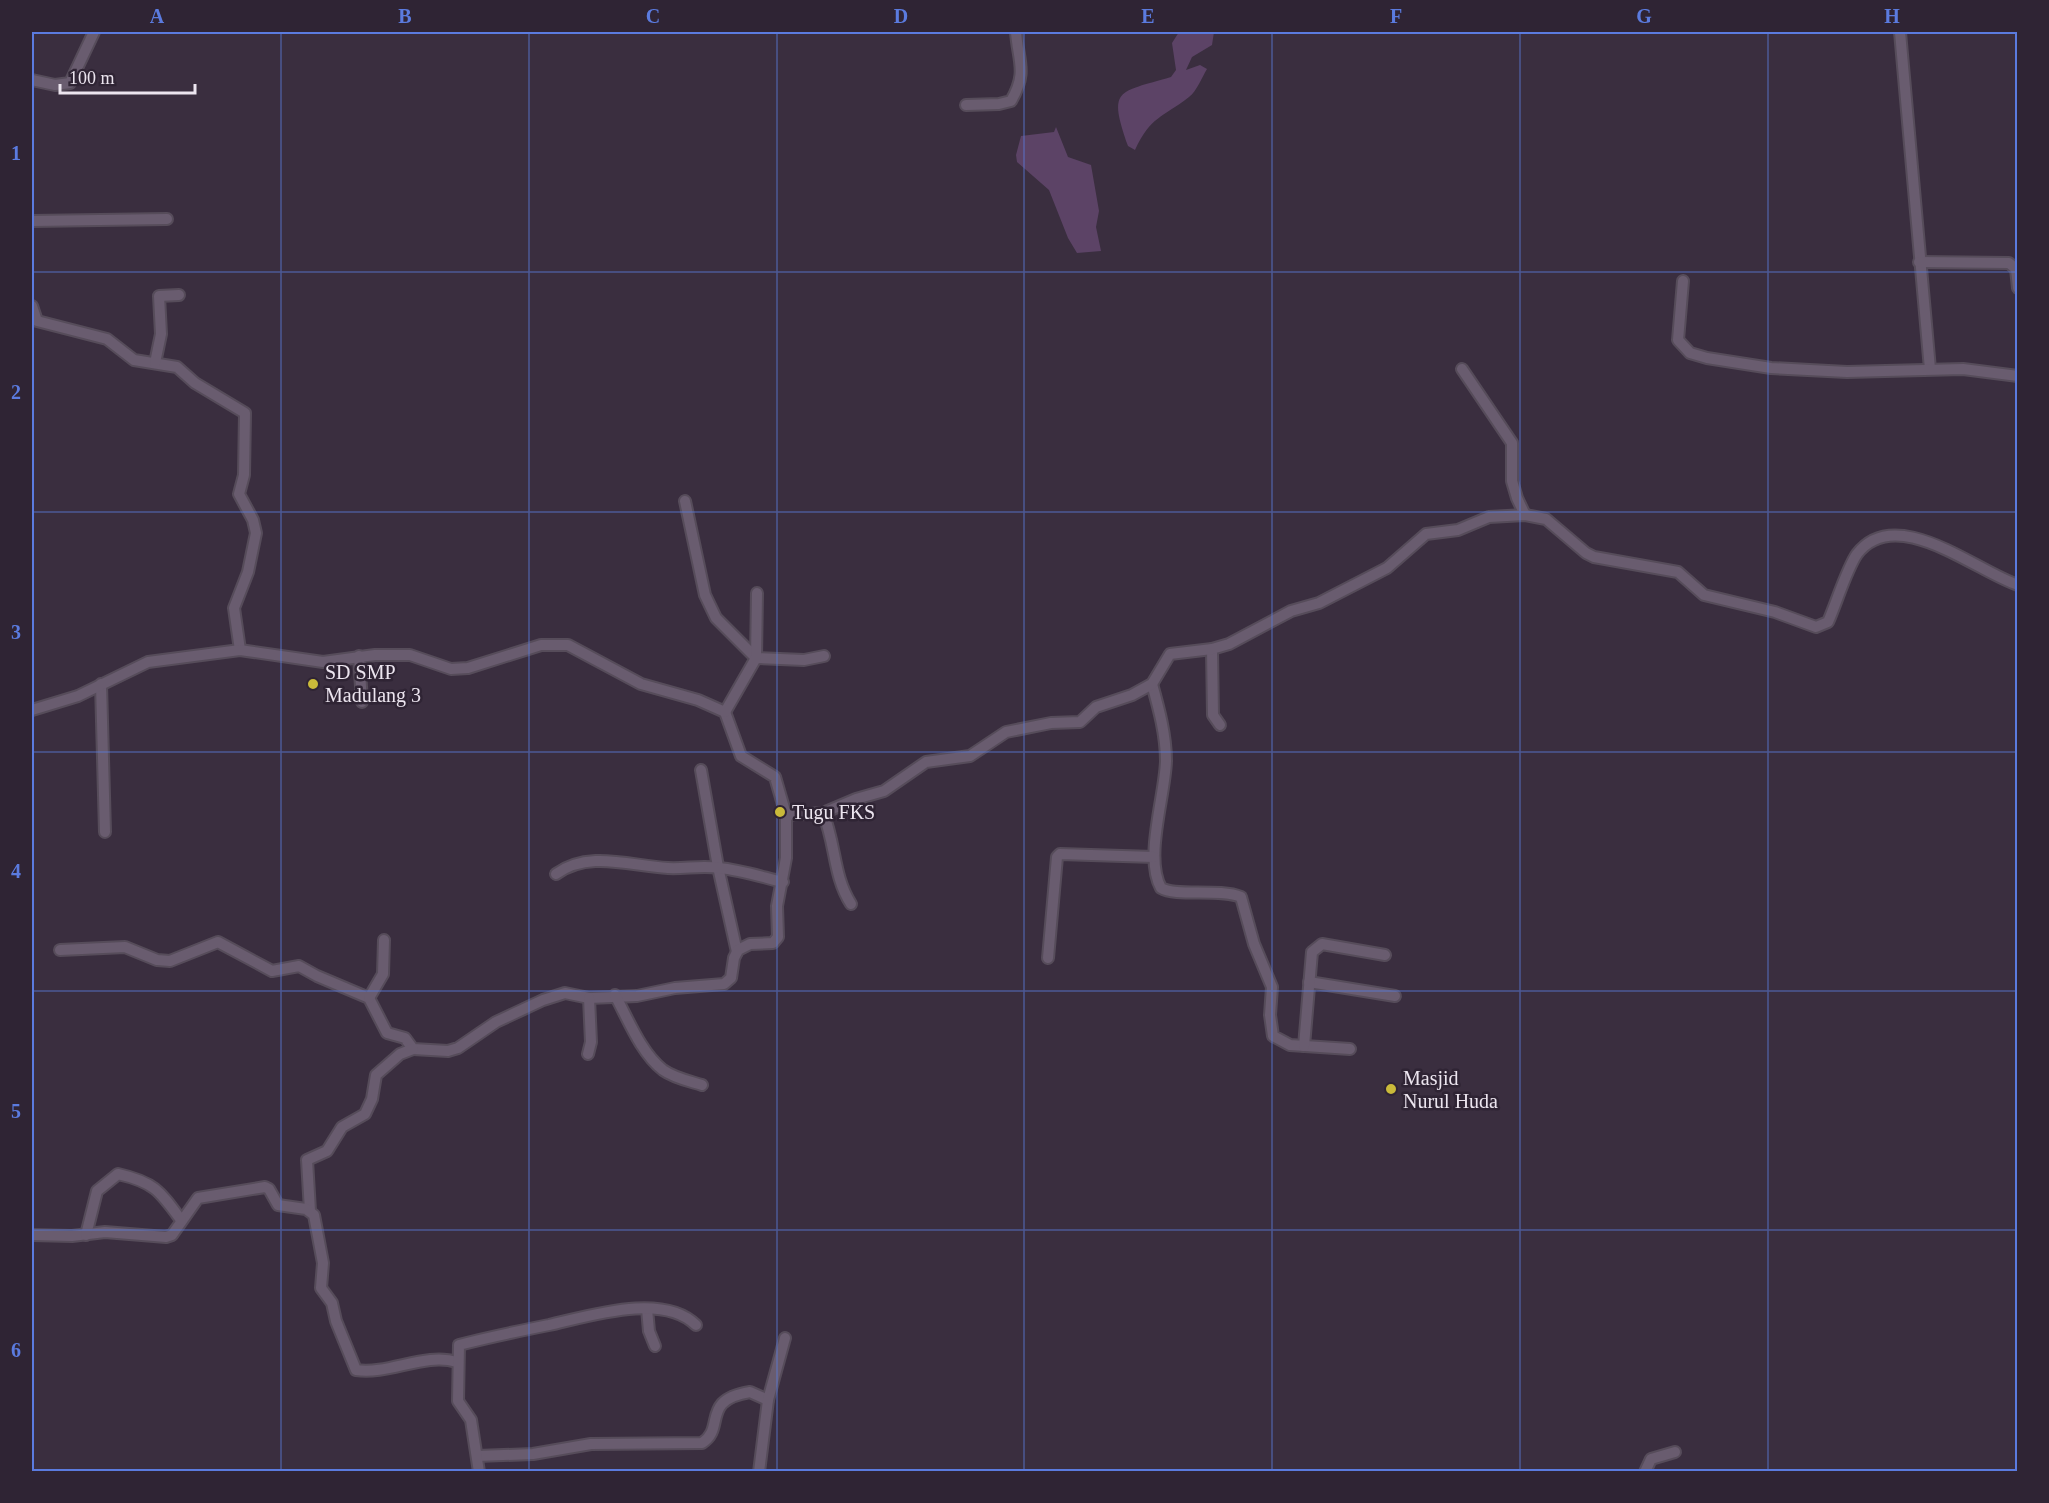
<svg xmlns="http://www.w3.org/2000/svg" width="2049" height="1503" viewBox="0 0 2049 1503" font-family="Georgia,serif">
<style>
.green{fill:#5c4366}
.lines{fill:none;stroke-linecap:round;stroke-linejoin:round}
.street-casing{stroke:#564c5a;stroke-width:14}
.street{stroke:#695c6f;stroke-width:10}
.grid{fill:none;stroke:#5b7bdf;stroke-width:1.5;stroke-opacity:0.55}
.poi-dot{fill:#caba3a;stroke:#2f2434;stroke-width:2}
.labels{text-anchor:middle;stroke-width:5;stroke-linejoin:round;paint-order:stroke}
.poi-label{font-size:20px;fill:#ece5ef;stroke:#2f2434;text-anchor:start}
.neatline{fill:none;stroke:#5b7bdf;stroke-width:2}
.grid-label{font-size:20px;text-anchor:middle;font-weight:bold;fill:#5b7bdf}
</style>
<rect width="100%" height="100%" fill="#3a2e3f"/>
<g class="green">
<path d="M1179 32H1214L1212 45 1192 57 1186 70 1200 65 1207 69C1202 77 1197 91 1189 97 1162 118 1151 116 1135 150L1128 146C1108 88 1117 93 1171 77L1176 70 1172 43Z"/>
<path d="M1056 127 1068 157 1091 165 1099 211 1096 227 1101 251 1077 253 1068 238 1049 190 1017 162 1016 155 1021 136 1054 132Z"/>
</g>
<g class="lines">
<g class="street-casing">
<g id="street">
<path d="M1900 32 1930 369"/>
<path d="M32 80 55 85 70 83 94 32"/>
<path d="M966 105 999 104 1011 101C1028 72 1018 61 1016 32"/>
<path d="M32 221 167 219"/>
<path d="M1919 262 2009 263 2016 269 2018 288"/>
<path d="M1683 281 1678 340 1690 353 1707 358 1771 368 1847 372 1963 369 2018 376"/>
<path d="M32 306 37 321 107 339 134 360 177 367 195 383 245 413 244 475 239 494 253 520 256 533 248 572 234 608 240 650"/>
<path d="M155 363 161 334 159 296 179 295"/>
<path d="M1462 369 1512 443V481L1517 498 1525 515"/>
<path d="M685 501 705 595 716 618 756 658 804 660 824 656"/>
<path d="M1212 649 1213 715 1220 725"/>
<path d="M359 656 362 702"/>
<path d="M101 684 105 832"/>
<path d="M1152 684C1159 709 1166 735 1166 761 1165 796 1144 858 1161 888 1176 897 1219 888 1241 897L1254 944 1272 987 1270 1015 1273 1036 1290 1045 1350 1049"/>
<path d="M32 710 78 696 148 662 240 650 323 662 375 655H410L451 669 468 668 541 645H568L641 684 698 700 725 712 741 756 775 777 786 815 823 813 856 799 884 791 926 762 970 756 1006 732 1051 723 1080 722 1096 707 1132 695 1152 684 1170 654 1212 649 1229 644 1291 611 1319 603 1387 568 1426 534 1458 530 1489 517 1525 515 1546 519 1586 553 1594 557 1678 572 1704 595 1775 612 1816 627 1828 622C1836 604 1847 568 1857 554 1896 503 1977 572 2018 585"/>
<path d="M725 712 756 658 757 593"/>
<path d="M701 770 718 867 737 952"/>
<path d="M823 813C836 844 833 876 851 904"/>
<path d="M556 874C589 850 630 866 668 868 685 869 703 865 719 868 741 870 762 877 783 882"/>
<path d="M60 950 125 947 157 960 170 961 218 942 272 971 299 966 317 976 369 998 387 1033 405 1038 413 1049 448 1051 458 1048 496 1022 543 1000 565 993 589 998 637 996 675 988 724 984 731 978 734 958 738 950 750 944 773 943 778 937 777 906 786 858V815"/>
<path d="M1048 958 1057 857 1060 854 1154 857"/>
<path d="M1309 982 1395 996"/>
<path d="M615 995C628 1019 641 1053 663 1070 674 1078 689 1081 702 1085"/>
<path d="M369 998 383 974 384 940"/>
<path d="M1304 1046 1312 952 1322 944 1385 955"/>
<path d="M588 1054 591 1042 589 998"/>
<path d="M310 1211 307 1160 327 1151 342 1127 365 1114 372 1099 376 1075 400 1054 413 1049"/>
<path d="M32 1235 72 1236 105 1232 166 1237 172 1235 198 1198 265 1187 269 1189 278 1205 306 1209 314 1215 323 1263 321 1288 332 1303 336 1321 356 1370C389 1375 425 1352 457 1362"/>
<path d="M86 1235 97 1191 118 1174C154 1182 160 1191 181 1220"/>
<path d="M647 1309 649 1331 655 1346"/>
<path d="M477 1456 533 1454 591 1444 702 1443C726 1428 700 1400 750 1392L768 1400"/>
<path d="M479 1472 471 1420 458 1401 459 1345C489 1337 519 1331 549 1325 589 1316 663 1292 696 1325"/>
<path d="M759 1472 768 1400 785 1338"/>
<path d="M1645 1472 1651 1459 1675 1452"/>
</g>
</g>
<use href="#street" class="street"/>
</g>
<path class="grid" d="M281 32V1472M529 32V1472M777 32V1472M1024 32V1472M1272 32V1472M1520 32V1472M1768 32V1472M32 272H2018M32 512H2018M32 752H2018M32 991H2018M32 1230H2018"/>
<g class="poi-dot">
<circle cx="313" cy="684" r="6"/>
<circle cx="780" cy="812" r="6"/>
<circle cx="1391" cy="1089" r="6"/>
</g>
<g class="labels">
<g class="poi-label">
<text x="325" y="679">SD SMP<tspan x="325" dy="23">Madulang 3</tspan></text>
<text x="792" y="819">Tugu FKS</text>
<text x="1403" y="1085">Masjid<tspan x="1403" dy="23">Nurul Huda</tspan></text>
</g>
</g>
<rect width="2049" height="1503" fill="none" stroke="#2f2434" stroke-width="66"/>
<path d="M60 84v9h135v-9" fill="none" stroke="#ece5ef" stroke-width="3"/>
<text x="69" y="84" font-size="18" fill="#ece5ef" stroke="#2f2434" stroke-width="4.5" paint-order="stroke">100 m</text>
<rect x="33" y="33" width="1983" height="1437" class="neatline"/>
<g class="grid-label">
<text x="157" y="23">A</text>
<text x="405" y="23">B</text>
<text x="653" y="23">C</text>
<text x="901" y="23">D</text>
<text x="1148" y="23">E</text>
<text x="1396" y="23">F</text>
<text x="1644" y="23">G</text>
<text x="1892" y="23">H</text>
<text x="16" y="160">1</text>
<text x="16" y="399">2</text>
<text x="16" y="639">3</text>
<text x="16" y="878">4</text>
<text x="16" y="1118">5</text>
<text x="16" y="1357">6</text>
</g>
</svg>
